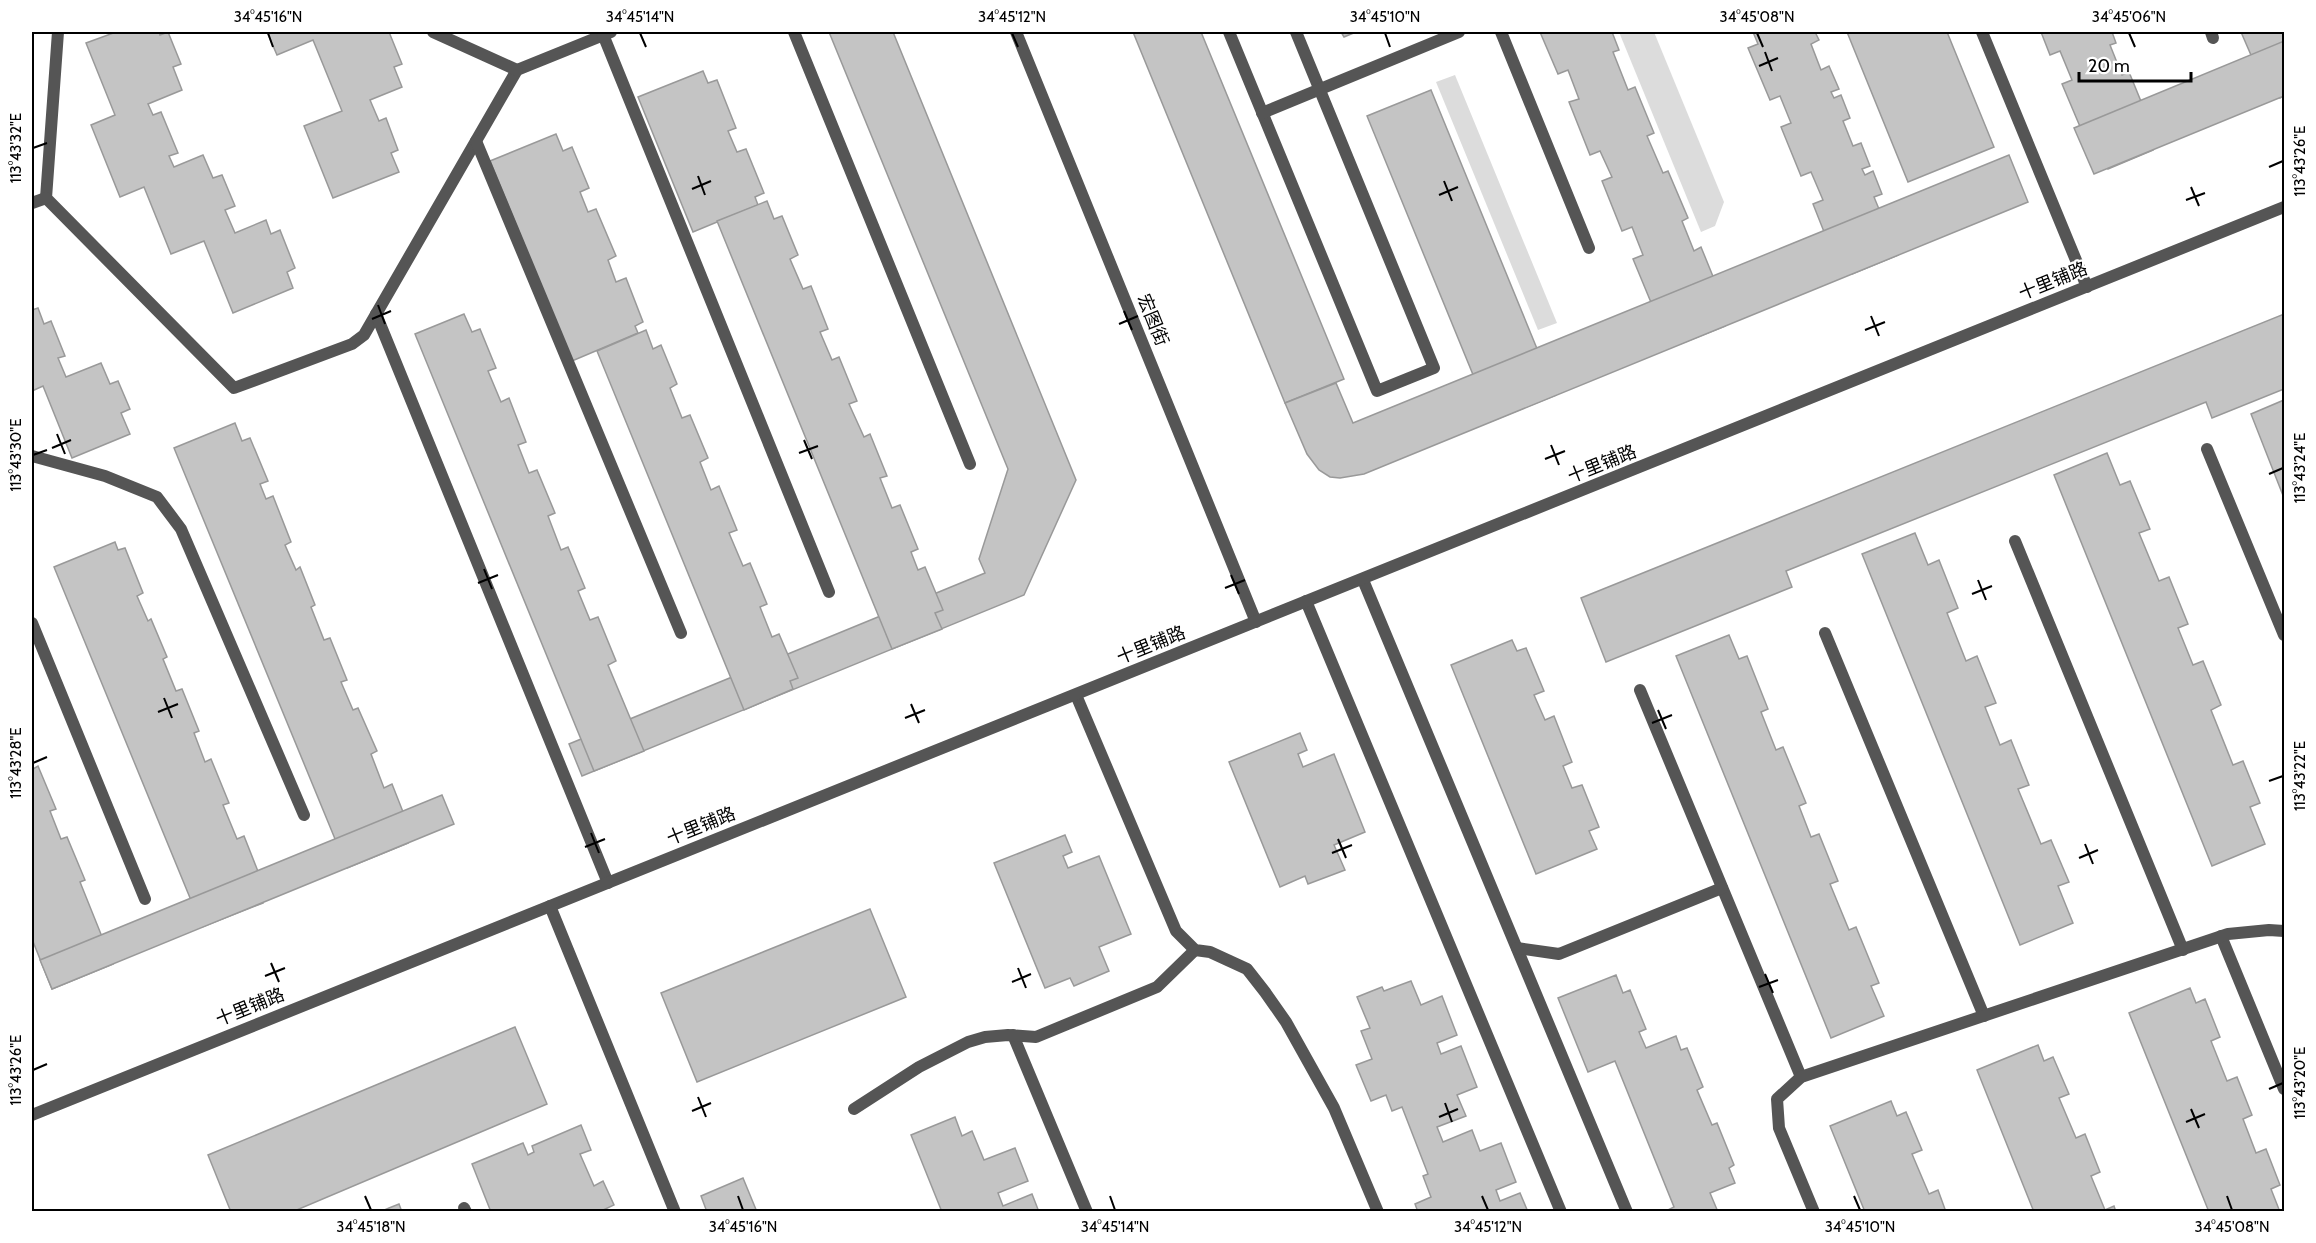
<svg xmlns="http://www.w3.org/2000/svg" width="2316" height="1243" viewBox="0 0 2316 1243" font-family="Cabin,'Noto Sans SC',sans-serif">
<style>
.green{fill:#dcdcdc}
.building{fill:#c4c4c4;stroke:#999;stroke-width:1.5}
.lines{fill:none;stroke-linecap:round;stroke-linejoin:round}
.service{stroke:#555;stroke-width:12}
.minor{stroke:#555;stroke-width:12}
.tertiary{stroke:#555;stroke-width:12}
.ticks{fill:none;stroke:#000;stroke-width:2}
.labels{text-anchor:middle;stroke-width:4.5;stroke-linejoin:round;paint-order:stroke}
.street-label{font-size:18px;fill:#000;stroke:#fff}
.neatline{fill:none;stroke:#000;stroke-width:2}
.ticks-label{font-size:15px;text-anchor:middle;fill:#000}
</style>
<rect width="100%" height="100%" fill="#fff"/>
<g class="green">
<path d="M1619 32H1654L1724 202 1715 226 1701 232Z"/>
<path d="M1455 75 1557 323 1538 330 1436 82Z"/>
</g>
<g class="building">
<path d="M116 32H159L160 35 168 32 181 64 173 67 182 90 148 104 153 115 161 112 178 153 169 156 174 167 203 155 213 178 222 175 235 206 225 210 235 233 266 220 271 234 280 230 295 268 287 272 293 288 233 313 204 241 171 254 144 187 120 197 91 125 115 115 86 43Z"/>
<path d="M267 32H389L402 64 394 67 402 87 370 100 379 121 386 118 398 150 391 153 399 172 333 198 304 126 342 111 313 40 277 55Z"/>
<path d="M829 32H893L1076 480 1024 595 582 776 569 744 985 573 979 559 1008 469Z"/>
<path d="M1133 32H1201L1344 379 1285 403Z"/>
<path d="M1341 32H1356L1344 37Z"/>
<path d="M1540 32H1612L1619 50 1613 52 1628 90 1635 87 1654 133 1647 136 1663 173 1668 171 1688 218 1682 221 1694 251 1701 247 1721 296 1714 299 1725 326 1680 344 1665 308 1655 312 1633 259 1643 255 1632 227 1622 231 1602 181 1612 177 1600 151 1590 155 1569 102 1579 99 1568 70 1558 74Z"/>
<path d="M1753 32H1815L1819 40 1811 44 1821 70 1829 66 1839 89 1831 92 1834 98 1841 95 1850 118 1843 121 1853 146 1861 143 1870 166 1862 169 1865 175 1873 171 1882 194 1874 197 1898 255 1852 274 1844 253 1834 257 1813 204 1823 200 1811 172 1801 176 1781 127 1791 123 1780 96 1770 100 1748 48 1758 44Z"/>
<path d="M1847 32H1947L1994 147 1908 182Z"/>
<path d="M2041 32H2112L2116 43 2110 45 2122 75 2129 72 2149 121 2143 124 2153 150 2108 169 2093 132 2084 136 2062 84 2072 80 2060 51 2050 55Z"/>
<path d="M2241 32H2284V96L2280 98 2263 58 2254 62Z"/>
<path d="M2284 41V96L2094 174 2074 128Z"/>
<path d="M703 71 708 83 717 80 736 128 728 131 737 152 746 149 764 193 755 197 758 205 693 232 638 97Z"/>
<path d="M1431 90 1556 395 1492 421 1367 116Z"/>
<path d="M556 134 563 151 572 147 589 188 580 192 588 212 596 209 616 256 608 260 616 282 626 278 643 322 635 326 638 333 572 361 490 161Z"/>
<path d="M2009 155 2028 202 1364 474 1340 478 1330 477 1319 470 1307 454 1285 403 1336 383 1353 423Z"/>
<path d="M767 201 774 219 782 216 798 255 790 259 803 289 811 286 828 329 820 332 832 360 839 357 857 401 849 404 864 437 870 434 887 476 880 478 892 508 900 505 918 549 911 552 918 570 925 567 943 610 935 613 942 629 892 649 717 221Z"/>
<path d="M38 308 44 324 51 321 65 356 58 358 66 377 101 363 110 384 118 381 130 409 121 413 130 434 72 458 43 386 32 391V310Z"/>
<path d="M464 314 472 332 480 329 496 368 488 371 501 402 509 398 526 442 518 445 529 473 537 470 555 513 548 516 561 550 568 547 585 588 578 591 590 620 598 617 616 661 608 665 644 751 594 771 415 334Z"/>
<path d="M2284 314V389L2212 418 2206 402 1786 571 1792 587 1606 662 1581 598Z"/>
<path d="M646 330 653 349 661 345 677 384 670 388 682 418 690 415 708 458 700 462 711 490 719 486 737 530 729 533 743 566 750 563 767 604 760 607 772 637 779 634 798 678 790 681 793 689 744 710 597 351Z"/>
<path d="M2284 400V498L2251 414Z"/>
<path d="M235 423 242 441 250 438 268 481 260 484 266 499 273 496 291 542 285 545 296 570 300 567 315 605 311 607 324 640 330 638 347 680 341 682 353 710 358 708 377 751 371 754 384 788 392 784 409 827 402 830 408 843 347 868 174 448Z"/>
<path d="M2107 453 2120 485 2130 481 2150 529 2139 533 2159 581 2169 577 2188 624 2178 628 2193 665 2203 661 2221 705 2211 710 2233 765 2243 761 2260 803 2250 807 2265 844 2212 866 2054 475Z"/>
<path d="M1915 533 1928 565 1939 560 1958 608 1947 613 1966 661 1977 656 1996 703 1985 707 2000 745 2011 740 2029 785 2018 789 2041 844 2051 840 2069 882 2058 886 2073 923 2020 945 1862 554Z"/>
<path d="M115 542 118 550 125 548 143 593 137 596 148 621 151 619 167 657 163 659 176 691 182 689 199 731 194 733 205 762 211 759 229 803 223 805 237 839 244 836 261 879 254 882 263 903 202 927 54 567Z"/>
<path d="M1729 635 1739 659 1747 656 1768 709 1761 712 1776 750 1783 747 1806 803 1799 806 1811 837 1819 834 1838 881 1830 884 1849 930 1856 927 1879 983 1871 986 1884 1016 1831 1038 1676 656Z"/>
<path d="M1512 640 1517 651 1526 648 1544 691 1534 695 1545 720 1554 716 1572 762 1563 766 1572 788 1582 785 1599 827 1589 831 1597 849 1536 874 1451 665Z"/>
<path d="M1300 733 1307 750 1298 754 1303 767 1334 754 1365 832 1334 845 1345 870 1308 884 1305 876 1280 887 1229 762Z"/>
<path d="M32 765 33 769 38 766 56 809 50 811 61 839 67 837 85 880 80 882 113 964 52 989 32 939Z"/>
<path d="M442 795 454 824 52 989 40 960Z"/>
<path d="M1065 835 1072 852 1063 856 1068 868 1099 856 1131 934 1099 947 1109 971 1074 986 1070 978 1045 988 994 863Z"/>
<path d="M870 909 906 997 697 1082 661 993Z"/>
<path d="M1616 975 1623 993 1630 990 1646 1029 1639 1032 1646 1048 1676 1036 1681 1050 1687 1048 1703 1087 1697 1090 1712 1125 1717 1123 1734 1165 1729 1168 1735 1183 1710 1193 1718 1212H1664L1674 1207 1615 1061 1588 1072 1558 998Z"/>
<path d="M1411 981 1421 1005 1442 996 1457 1035 1437 1043 1441 1054 1461 1046 1477 1087 1457 1095 1466 1116 1437 1127 1443 1142 1472 1130 1480 1151 1501 1143 1516 1182 1496 1190 1500 1201 1520 1193 1528 1212H1418L1415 1204 1431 1197 1423 1176 1428 1174 1402 1107 1392 1111 1386 1095 1371 1101 1356 1065 1372 1059 1361 1031 1370 1028 1357 997 1382 987 1384 991Z"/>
<path d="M2190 988 2196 1003 2205 999 2220 1037 2211 1041 2227 1081 2237 1077 2252 1115 2243 1119 2256 1153 2266 1149 2280 1185 2271 1189 2280 1212H2209L2129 1013Z"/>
<path d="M515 1027 547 1104 292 1212H231L208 1155Z"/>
<path d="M2038 1045 2044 1061 2053 1057 2069 1094 2059 1098 2076 1138 2085 1134 2100 1172 2091 1176 2105 1210 2114 1206 2116 1212H2034L1977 1070Z"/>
<path d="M1891 1101 1897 1116 1906 1112 1922 1150 1912 1154 1929 1194 1938 1190 1946 1212H1865L1830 1126Z"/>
<path d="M955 1117 962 1136 972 1131 984 1160 1015 1148 1028 1181 998 1193 1003 1206 1032 1194 1039 1212H942L911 1135Z"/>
<path d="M581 1125 591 1150 580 1154 594 1186 603 1181 614 1205 599 1212H491L472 1164 523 1143 528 1155 534 1152 532 1146Z"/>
<path d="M743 1178 757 1212H707L701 1196Z"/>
<path d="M399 1204 402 1212H380L389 1208Z"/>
</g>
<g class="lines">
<g class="service">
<path d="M58 32 46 198 234 388 352 344 364 335 517 70 611 32"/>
<path d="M433 32 517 70"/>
<path d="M602 32 829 592"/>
<path d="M794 32 970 464"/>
<path d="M1229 32 1377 391 1434 368 1296 32"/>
<path d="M1501 32 1589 248"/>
<path d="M1982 32 2087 287"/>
<path d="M2211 32 2213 38"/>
<path d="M1262 113 1459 32"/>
<path d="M476 141 681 633"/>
<path d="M32 203 46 198"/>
<path d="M376 314 608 883"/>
<path d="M2207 449 2284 635"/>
<path d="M32 456 105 476 157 497 181 529 304 815"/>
<path d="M2015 541 2183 950"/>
<path d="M1363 580 1627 1212"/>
<path d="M1306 601 1561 1212"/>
<path d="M32 623 145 899"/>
<path d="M1825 633 1984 1016"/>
<path d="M1640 690 1801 1077"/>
<path d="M1076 695 1176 931 1195 950 1210 952 1247 969 1265 992 1286 1022 1334 1108 1378 1212"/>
<path d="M2221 936 2284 1089"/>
<path d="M1517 948 1559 954 1722 888"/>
<path d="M1013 1035 1087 1212"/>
<path d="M854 1109 919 1067 968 1042 985 1037 1008 1035 1036 1037 1157 987 1195 950"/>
<path d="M464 1208 466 1212"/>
<path d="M1814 1212 1779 1128 1777 1099 1801 1077 2228 934 2269 930 2284 931"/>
</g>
<g class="minor">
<path d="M1016 32 1256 622"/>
<path d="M550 906 675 1212"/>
</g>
<path class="tertiary" d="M32 1115 2284 207"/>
</g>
<path class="ticks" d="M268 33 273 47M640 33 646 47M1012 33 1018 47M1385 33 1390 47M1757 33 1763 47M2129 33 2135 47M1765 52 1772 71M1759 66 1778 58M33 148 47 143M2269 167 2283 161M698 176 705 195M1444 181 1452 201M2191 187 2199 206M692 189 711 181M1439 195 1458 187M2186 200 2205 193M378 305 385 324M1124 311 1132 330M1871 316 1879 336M372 319 391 311M1119 324 1138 316M1865 330 1885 322M57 434 65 454M804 440 812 459M1551 445 1559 465M52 448 71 440M799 453 818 446M33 455 47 450M1545 459 1565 451M2269 474 2283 468M484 569 492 589M1231 575 1239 594M1978 580 1986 600M478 583 498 575M1225 588 1245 580M1972 594 1992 586M164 698 172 718M911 704 919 723M1658 710 1666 729M158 712 178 704M905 718 925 710M1652 723 1672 715M33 763 47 757M2269 781 2283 776M591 833 599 853M1338 839 1346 858M2085 844 2093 864M585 847 605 839M1332 853 1352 845M2079 858 2098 850M271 963 279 982M1018 968 1026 988M1765 974 1773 993M265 976 285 968M1012 982 1031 974M1759 987 1778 980M33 1070 47 1064M2269 1089 2283 1083M698 1097 706 1117M1445 1103 1452 1122M2191 1109 2199 1128M692 1111 711 1103M1439 1117 1458 1109M2186 1122 2205 1114M365 1196 371 1210M738 1196 743 1210M1110 1196 1115 1210M1482 1196 1488 1210M1854 1196 1860 1210M2227 1196 2232 1210"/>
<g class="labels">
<g class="street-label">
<text transform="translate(2053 281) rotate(-22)" y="6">十里铺路</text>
<text transform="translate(1153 320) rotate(68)" y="6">宏图街</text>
<text transform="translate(1602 464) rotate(-22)" y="6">十里铺路</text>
<text transform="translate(1151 645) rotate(-22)" y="6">十里铺路</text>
<text transform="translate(701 826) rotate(-22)" y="6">十里铺路</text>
<text transform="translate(250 1007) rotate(-22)" y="6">十里铺路</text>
</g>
</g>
<rect width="2316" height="1243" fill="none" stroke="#ffffff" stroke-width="66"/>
<path d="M2079 72v9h112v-9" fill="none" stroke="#000000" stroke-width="3"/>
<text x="2088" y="72" font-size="18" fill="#000000" stroke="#ffffff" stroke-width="4.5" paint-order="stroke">20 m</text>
<rect x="33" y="33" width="2250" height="1177" class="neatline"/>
<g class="ticks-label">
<text x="268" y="22">34°45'16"N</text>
<text x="640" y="22">34°45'14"N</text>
<text x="1012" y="22">34°45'12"N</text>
<text x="1385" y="22">34°45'10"N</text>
<text x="1757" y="22">34°45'08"N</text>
<text x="2129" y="22">34°45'06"N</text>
<text transform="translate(16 148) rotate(-90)" y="5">113°43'32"E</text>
<text transform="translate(2300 161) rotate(-90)" y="5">113°43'26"E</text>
<text transform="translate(16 455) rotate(-90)" y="5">113°43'30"E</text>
<text transform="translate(2300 468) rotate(-90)" y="5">113°43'24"E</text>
<text transform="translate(16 763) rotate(-90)" y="5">113°43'28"E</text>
<text transform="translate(2300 776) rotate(-90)" y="5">113°43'22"E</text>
<text transform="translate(16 1070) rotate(-90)" y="5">113°43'26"E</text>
<text transform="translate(2300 1083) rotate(-90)" y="5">113°43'20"E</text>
<text x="371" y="1232">34°45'18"N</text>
<text x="743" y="1232">34°45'16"N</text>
<text x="1115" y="1232">34°45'14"N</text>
<text x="1488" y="1232">34°45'12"N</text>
<text x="1860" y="1232">34°45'10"N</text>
<text x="2232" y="1232">34°45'08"N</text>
</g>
</svg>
